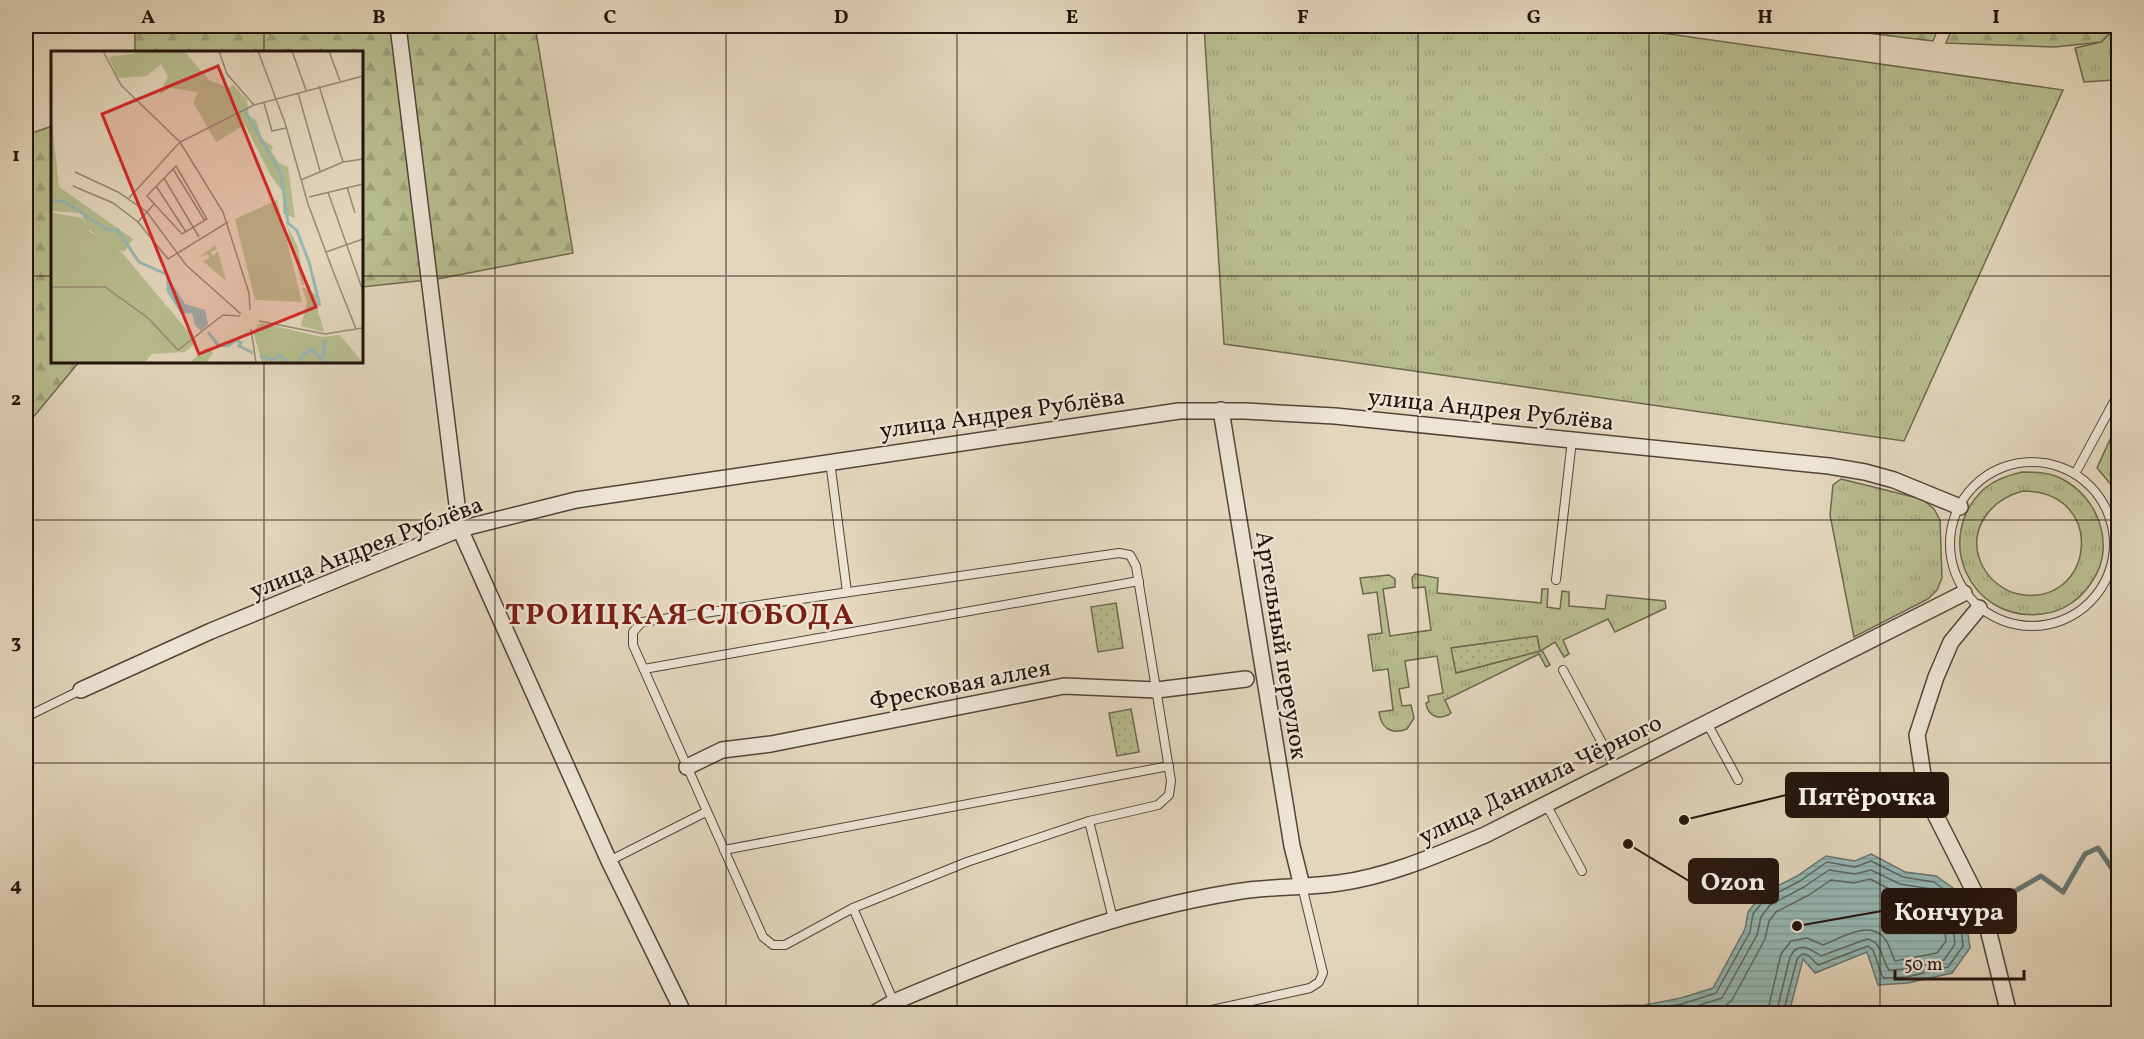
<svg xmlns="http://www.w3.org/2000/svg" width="2144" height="1039" viewBox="0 0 2144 1039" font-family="Vollkorn,serif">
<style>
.grass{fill:url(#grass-tufts);stroke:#6d684e;stroke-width:1.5;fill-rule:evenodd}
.forest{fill:url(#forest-firs);stroke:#6d684e;stroke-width:1.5}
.park{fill:url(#park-dots);stroke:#6d684e;stroke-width:1.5}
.water{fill:url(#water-rules);stroke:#687672;stroke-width:1.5}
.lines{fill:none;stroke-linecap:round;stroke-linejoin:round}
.shore{stroke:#5c6661;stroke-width:1.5}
.stream{stroke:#687672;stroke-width:5}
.lane-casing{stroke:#534439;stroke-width:10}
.street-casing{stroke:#534439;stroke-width:18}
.lane{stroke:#ede4d4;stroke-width:8}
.street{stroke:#ede4d4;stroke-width:15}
.grid{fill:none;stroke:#23130d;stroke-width:1.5;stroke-opacity:0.55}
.labels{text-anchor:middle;stroke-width:4.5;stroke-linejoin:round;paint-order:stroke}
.street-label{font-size:24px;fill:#23130d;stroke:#ede4d4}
.district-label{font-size:30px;font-weight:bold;letter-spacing:1.5px;fill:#7a1f14;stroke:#ede4d4}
.inset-river{fill:none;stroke:#96b8b5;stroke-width:3}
.inset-road{fill:none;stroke:#978877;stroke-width:1.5}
.view{fill:#d62828;fill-opacity:0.15;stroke:#d62828;stroke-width:3}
.inset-edge{fill:none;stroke:#23130d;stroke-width:3}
.leader{fill:none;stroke:#23130d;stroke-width:2}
.callout-dot{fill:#23130d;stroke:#ede4d4;stroke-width:2}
.callout{fill:#23130d;stroke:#23130d;stroke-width:2}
.callout-label{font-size:26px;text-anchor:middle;font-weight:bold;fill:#fff}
.neatline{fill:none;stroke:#23130d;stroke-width:2}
.grid-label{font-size:20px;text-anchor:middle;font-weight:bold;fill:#23130d}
</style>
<defs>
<pattern id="grass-tufts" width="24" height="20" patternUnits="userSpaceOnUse" patternTransform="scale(1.5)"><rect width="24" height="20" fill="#b7bd8f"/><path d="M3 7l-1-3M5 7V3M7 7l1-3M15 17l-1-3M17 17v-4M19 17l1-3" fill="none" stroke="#9da27a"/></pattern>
<pattern id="forest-firs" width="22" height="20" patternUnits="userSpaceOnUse" patternTransform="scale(1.5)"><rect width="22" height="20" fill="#b7bd8f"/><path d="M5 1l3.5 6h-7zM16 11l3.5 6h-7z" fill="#9da27a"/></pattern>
<pattern id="park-dots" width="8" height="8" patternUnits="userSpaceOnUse" patternTransform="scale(1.5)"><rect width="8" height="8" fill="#b7bd8f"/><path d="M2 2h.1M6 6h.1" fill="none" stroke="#9da27a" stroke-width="1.8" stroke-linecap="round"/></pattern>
<pattern id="water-rules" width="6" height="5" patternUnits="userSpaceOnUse" patternTransform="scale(1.5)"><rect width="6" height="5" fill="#96b8b5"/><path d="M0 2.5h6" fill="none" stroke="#819d9a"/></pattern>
</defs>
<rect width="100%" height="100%" fill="#e4d6bd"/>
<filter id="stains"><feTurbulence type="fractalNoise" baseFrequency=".00333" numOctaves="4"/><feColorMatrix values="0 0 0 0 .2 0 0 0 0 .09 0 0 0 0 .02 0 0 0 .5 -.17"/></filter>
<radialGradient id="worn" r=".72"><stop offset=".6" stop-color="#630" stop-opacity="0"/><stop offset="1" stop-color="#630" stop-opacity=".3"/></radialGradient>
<g class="grass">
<path d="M1204 26H1613L2063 90 1904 441 1224 344Z"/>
<path d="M2117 26H2118V83L2114 80 2084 82 2075 48 2101 42Z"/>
<path d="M2118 422V497L2113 487 2097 468Z"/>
<path d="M2022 472C2036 472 2050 472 2062 479 2098 497 2116 545 2093 580 2082 598 2064 612 2042 614 1970 623 1931 537 1985 488 1996 479 2009 475 2022 472ZM2023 491C2109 491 2094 609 2018 594 2004 591 1990 580 1983 567 1965 532 1989 500 2023 491Z"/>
<path d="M1841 479 1922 499 1934 509 1940 520 1942 578 1937 590 1928 599 1854 637 1830 515 1833 485Z"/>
<path d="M1415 574 1438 578 1437 593 1541 603 1542 589H1548L1547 607 1560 609 1562 591 1569 592V606L1605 609 1607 595 1665 601 1666 608 1615 632 1608 619 1563 640 1569 654 1564 657 1555 642 1542 650 1550 665 1546 667 1539 654 1445 700 1451 713C1440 721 1428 717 1426 703L1429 702 1428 696 1443 693 1437 656 1405 661 1409 687 1399 689 1402 706 1411 705 1414 718 1407 729C1391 735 1381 728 1379 712L1393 710 1388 669 1373 671 1368 635 1382 633 1377 592 1363 594 1360 578 1389 575 1395 579V587L1383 589 1390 636 1431 630 1425 587 1413 588 1412 578ZM1537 637 1540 651 1456 673 1452 648Z"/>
</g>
<g class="forest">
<path d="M137 26H535L573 253 437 279 362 287V52H135V27Z"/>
<path d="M1809 26H1939L1933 41Z"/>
<path d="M1953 26H2117L2101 42 2055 47 1946 43Z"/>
<path d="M52 126V362H79L26 426V135Z"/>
</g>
<g class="park">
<path d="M1116 603 1123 648 1098 652 1091 607Z"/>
<path d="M1537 636 1540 651 1456 673 1451 648Z"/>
<path d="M1131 709 1139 752 1117 756 1109 713Z"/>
</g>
<path class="water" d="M1871 854 1905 872 1936 876 1953 888 1965 912 1970 948 1952 973 1908 983 1878 985 1867 952 1815 973 1803 959 1789 1013H1568L1591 1006 1645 1005 1681 998 1713 988 1745 929 1748 912 1762 894 1797 876 1826 856 1855 861Z"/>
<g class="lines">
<g class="shore">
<path d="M1589 1014 1645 1010 1682 1004 1716 993 1750 932 1753 914 1765 899 1800 881 1827 862 1855 867 1871 861 1903 877 1934 882 1948 892 1960 914 1963 946 1948 967 1907 977 1884 978 1882 976 1873 950 1868 946 1818 965 1808 955 1802 954 1797 959 1783 1014"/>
<path d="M1670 1014 1722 998 1757 935 1761 917 1770 905 1804 887 1829 870 1855 874 1871 870 1900 884 1931 889 1943 897 1952 916 1955 944 1944 960 1906 969 1889 970C1881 959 1883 942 1867 939L1821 956C1809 948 1798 941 1790 957L1776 1014"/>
<path d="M1707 1014 1724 1007 1732 1000 1765 939 1769 921 1776 912 1809 895 1831 880 1854 883 1870 879 1897 893 1928 898 1936 903 1943 918 1946 941 1937 953 1895 961C1891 954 1890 945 1885 939 1870 919 1841 938 1823 945L1807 938 1791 941 1781 954 1767 1014"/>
</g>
<path class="stream" d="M2001 899 2041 876 2063 892 2085 854 2098 848 2113 870 2118 868"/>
<g class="lane-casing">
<g id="lane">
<path d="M830 461 847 592"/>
<circle cx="2032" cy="544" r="82"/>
<path d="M2075 474 2118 394"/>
<path d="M1119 553 1130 555 1136 566 1171 781 1169 795 1158 805 1089 821 967 862 853 908 785 945H773L763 937 633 645V632L642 622Z"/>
<path d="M1556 580 1572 440"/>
<path d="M644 669 1139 581"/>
<path d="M1563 670 1616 769"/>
<path d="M26 717 81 690"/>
<path d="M1707 723 1738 780"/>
<path d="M1546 804 1582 871"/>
<path d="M1089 821 1113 919"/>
<path d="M724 850 1169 766"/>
<path d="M609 861 706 812"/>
<path d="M853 908 899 1014"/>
<path d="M1194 1014 1310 988 1319 982 1323 973 1302 886"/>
</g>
</g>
<g class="street-casing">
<g id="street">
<path d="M398 26 460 529 609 861 684 1014"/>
<path d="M1221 410 1292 846 1302 886"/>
<path d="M1979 608 1951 642 1936 677 1917 735 1925 788 1931 806 1983 909 2009 1014"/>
<path d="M81 690 211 631 460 529 576 500 1179 411H1245L1335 416 1829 466 1865 472 1894 480 1960 507"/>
<path d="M687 767 722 750 771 744 1064 686 1157 690 1246 679"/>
<path d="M873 1014 894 1002C1005 955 1116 911 1235 892 1269 886 1304 888 1339 883 1390 876 1437 855 1485 835L1964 593"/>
</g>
</g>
<use href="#lane" class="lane"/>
<use href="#street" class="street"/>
</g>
<path class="grid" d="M264 26V52M495 26V1014M726 26V1014M957 26V1014M1187 26V1014M1418 26V1014M1649 26V1014M1880 26V1014M26 276H52M362 276H2118M264 362V1014M26 520H2118M26 763H2118"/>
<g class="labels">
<g class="street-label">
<text transform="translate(1491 409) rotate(6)" y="8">улица Андрея Рублёва</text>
<text transform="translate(1002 413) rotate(-8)" y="8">улица Андрея Рублёва</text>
<text transform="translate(366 547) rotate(-21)" y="8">улица Андрея Рублёва</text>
<text transform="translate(1282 645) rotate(81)" y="8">Артельный переулок</text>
<text transform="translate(960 684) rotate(-11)" y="8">Фресковая аллея</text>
<text transform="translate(1540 779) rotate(-26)" y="8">улица Даниила Чёрного</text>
</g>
<g class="district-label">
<text x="680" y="624">ТРОИЦКАЯ СЛОБОДА</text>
</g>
</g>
<g transform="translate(51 51)">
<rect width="312" height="312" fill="#e4d6bd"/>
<path d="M226 149 251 251 204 249 184 168ZM2 162 31 167 39 181 62 191 146 291 134 301 101 303 93 312H0ZM164 194 166 198 159 201 162 205 167 200 175 230 152 210 159 207 157 203 149 206ZM256 251 269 266 273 281 250 275ZM210 272 271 286 289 284 312 312H211L202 280Z" fill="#b7bd8f"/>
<path d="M100 0H133L158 29 178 37 182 34 196 49 198 65 205 69 211 88 222 96 220 100 228 112 237 116 244 167 232 163V141L220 125 194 74 165 91 142 51 147 41 119 37 108 44 117 26 110 13 96 25 67 27 58 6ZM0 62 8 136 82 188 73 201 37 178 30 162 0 160ZM235 172 247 196 253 234H251ZM251 236 266 244 268 268 262 267ZM155 297H160L162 302 155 312H138Z" fill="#b7bd8f"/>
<path d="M115 223 134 253 154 259 157 273 150 280 144 274 141 262 130 263 116 241Z" fill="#96b8b5"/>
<path class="inset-river" d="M194 60 230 123 237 172 246 180 258 211 269 255M0 149 14 151 57 179 66 178 88 211 115 223M157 281 167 294 177 295 185 289 190 292 188 295 202 302M209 305 222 309 228 304 238 312M272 307 274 288M250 312V306L260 298 273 311 281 312"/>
<path class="inset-road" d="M52 0 70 34 129 91 172 161 198 242 199 259M168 0 176 23 203 54 312 25M207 0 234 72 257 153 282 220 305 278 312 277M241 0 255 39M278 0 289 30M268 35 292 111M247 42 269 120M213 52 221 80 235 77M125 115 156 168 131 183 96 145ZM122 118 154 170M24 121 67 141 96 161 135 214 190 263M113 127 148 186M250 129 292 111 312 108M22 135 62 152 87 171M105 135 135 181M296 136 304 162M277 141 312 240M258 146 312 133M78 147 129 91 203 54M104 152 87 171 117 208 177 171M275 201 312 188M0 236H54L97 267 127 299 172 264 189 265M208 270 274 283 305 278M200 278 205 312"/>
<path class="view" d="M167 15 265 256 148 303 51 63Z"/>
<rect width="312" height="312" class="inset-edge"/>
</g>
<path class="leader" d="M1684 820L1786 795M1628 844L1689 881M1797 926L1882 911"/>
<g class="callout-dot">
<circle cx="1684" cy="820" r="6"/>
<circle cx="1628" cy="844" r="6"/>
<circle cx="1797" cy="926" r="6"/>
</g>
<g class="callout">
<rect x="1786" y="773" width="162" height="44" rx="6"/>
<rect x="1689" y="859" width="89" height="44" rx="6"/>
<rect x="1882" y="889" width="134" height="44" rx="6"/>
</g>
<g class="callout-label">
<text x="1867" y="805">Пятёрочка</text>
<text x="1733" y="890">Ozon</text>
<text x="1949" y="920">Кончура</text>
</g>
<rect width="2144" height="1039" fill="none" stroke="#e4d6bd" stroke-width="66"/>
<path d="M1895 970v9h129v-9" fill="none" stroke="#23130d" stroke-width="3"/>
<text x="1904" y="970" font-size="18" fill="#23130d" stroke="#ede4d4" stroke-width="4.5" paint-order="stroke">50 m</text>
<rect x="33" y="33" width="2078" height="973" class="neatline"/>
<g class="grid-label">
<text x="148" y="23">A</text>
<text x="379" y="23">B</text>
<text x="610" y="23">C</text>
<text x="841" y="23">D</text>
<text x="1072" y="23">E</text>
<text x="1303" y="23">F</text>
<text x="1534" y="23">G</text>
<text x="1765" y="23">H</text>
<text x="1996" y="23">I</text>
<text x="16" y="161">1</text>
<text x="16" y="405">2</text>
<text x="16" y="648">3</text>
<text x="16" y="891">4</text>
</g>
<rect width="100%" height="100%" filter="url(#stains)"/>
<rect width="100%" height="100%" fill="url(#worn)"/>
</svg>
